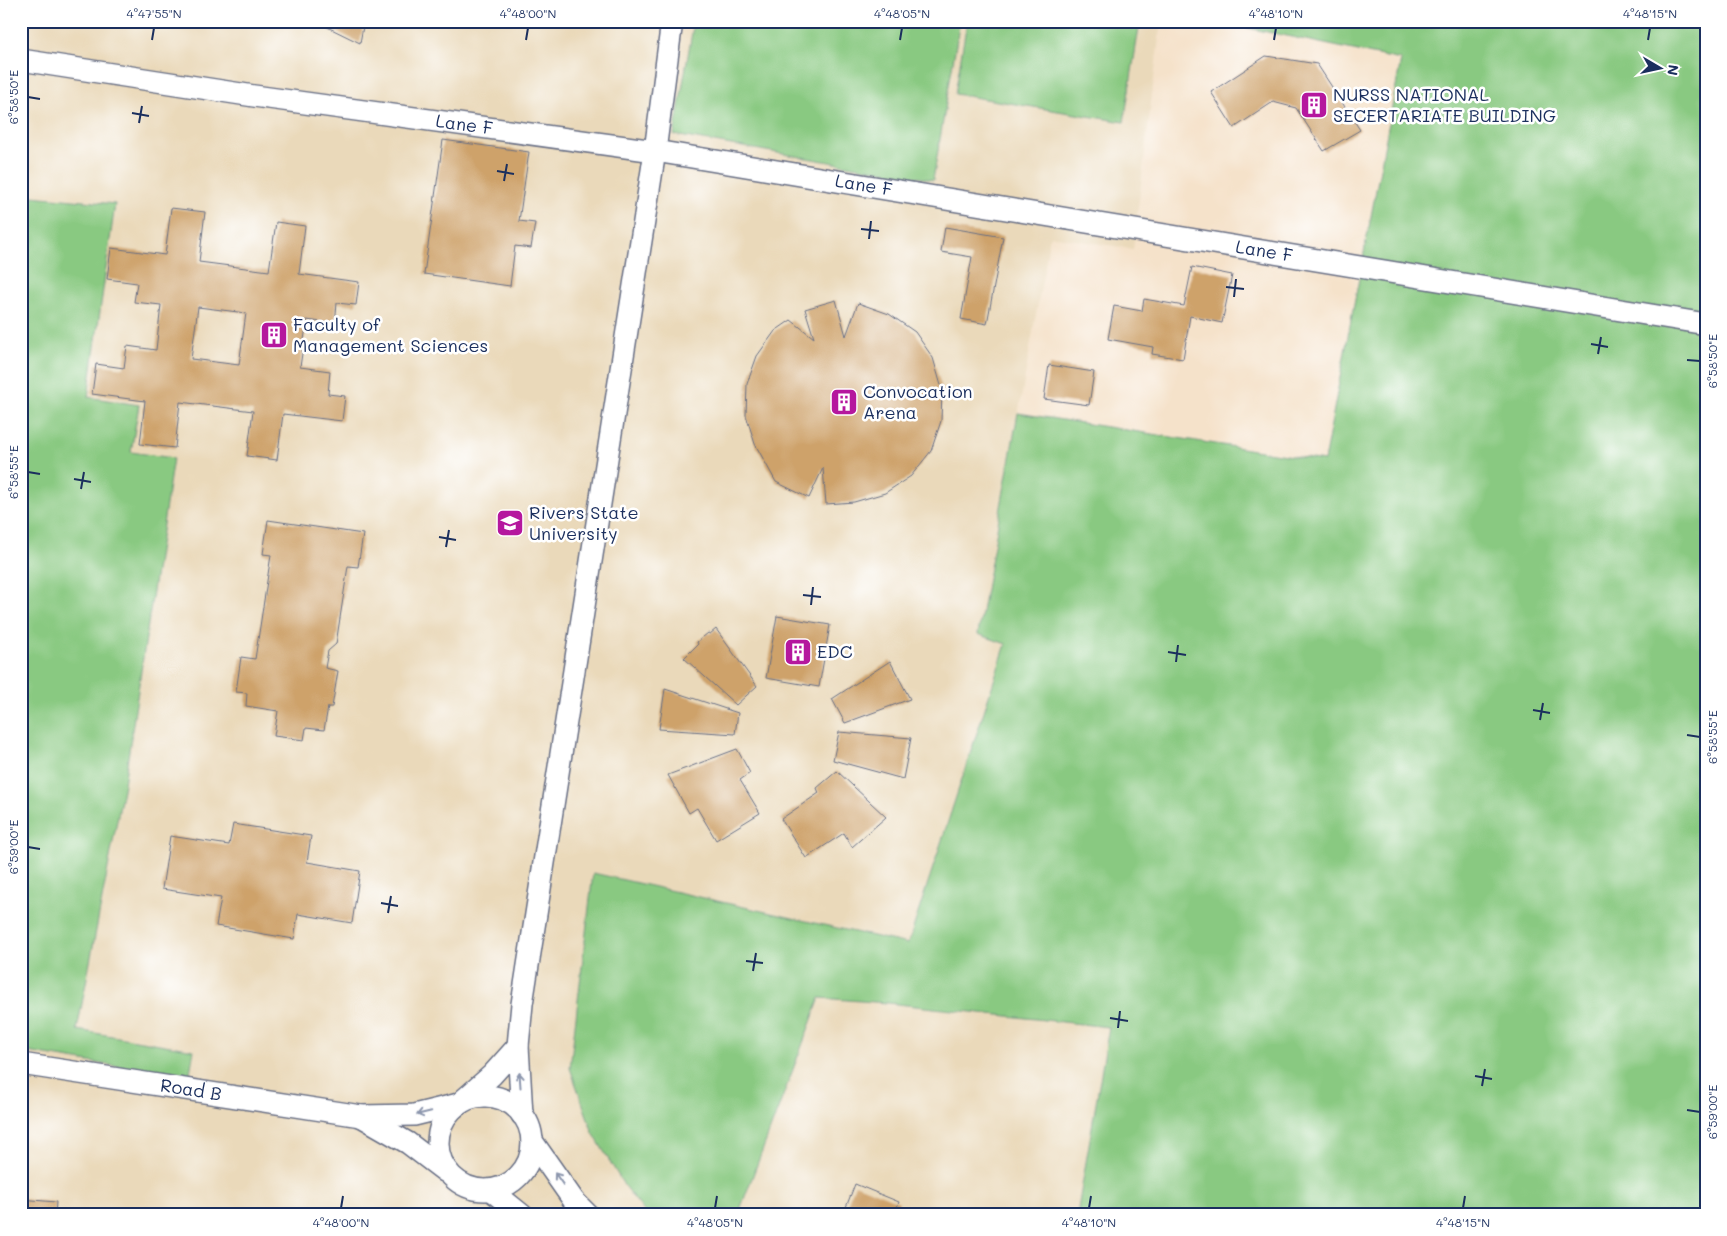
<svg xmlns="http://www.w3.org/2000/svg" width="1727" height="1236" viewBox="0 0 1727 1236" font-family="Mali,sans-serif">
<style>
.built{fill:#ead9ba}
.green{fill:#89c981;stroke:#527c70}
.building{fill:#cea26a;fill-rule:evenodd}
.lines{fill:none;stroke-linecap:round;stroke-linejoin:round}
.minor-casing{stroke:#676e84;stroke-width:24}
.minor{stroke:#fff;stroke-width:21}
.oneway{stroke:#8d97ae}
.ticks{fill:none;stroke:#1b2f5e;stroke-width:2}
.labels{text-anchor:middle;stroke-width:5;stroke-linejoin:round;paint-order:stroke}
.poi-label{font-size:18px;fill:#1b2f5e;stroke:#fff;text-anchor:start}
.street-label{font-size:18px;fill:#1b2f5e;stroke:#fff}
.neatline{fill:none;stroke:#1b2f5e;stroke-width:2}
.ticks-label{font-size:12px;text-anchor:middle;fill:#1b2f5e}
</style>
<rect width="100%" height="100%" fill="#fff"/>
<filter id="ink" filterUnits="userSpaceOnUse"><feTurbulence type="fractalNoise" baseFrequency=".02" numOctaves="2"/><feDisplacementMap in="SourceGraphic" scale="10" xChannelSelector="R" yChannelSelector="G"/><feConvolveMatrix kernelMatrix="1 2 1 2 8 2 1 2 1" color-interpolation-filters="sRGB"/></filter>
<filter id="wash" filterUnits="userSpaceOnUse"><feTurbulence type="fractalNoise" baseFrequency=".0096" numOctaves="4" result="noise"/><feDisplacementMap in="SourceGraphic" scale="20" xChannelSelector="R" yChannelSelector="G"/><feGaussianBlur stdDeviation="1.12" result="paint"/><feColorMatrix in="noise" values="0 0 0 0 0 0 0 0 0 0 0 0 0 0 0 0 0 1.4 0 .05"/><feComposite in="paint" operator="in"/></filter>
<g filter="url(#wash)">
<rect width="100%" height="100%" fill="#f5e2ca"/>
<path class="built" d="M21 21H1161L1133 249 1050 236 979 634 1006 644 889 1003 1109 1027 1077 1215H21Z"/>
<g class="green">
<path d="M694 21H960L933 180 674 135Z"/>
<path d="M967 21H1140L1124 122 955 94Z"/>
<path d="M1215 21H1706V1215H1077L1109 1027 888 1003 820 998 738 1215H647L625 1187 593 1133 570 1068 593 873 908 944 1006 644 978 634 1018 413 1324 461 1401 60Z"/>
<path d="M21 195 115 204 88 397 139 405 131 452 173 458 124 784 77 1030 194 1050 189 1078 21 1051Z"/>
</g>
<g id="blocks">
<g class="building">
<path d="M315 21H364L360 43Z"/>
<path d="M1266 56 1317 64 1360 130 1324 151 1296 108 1273 102 1234 128 1211 92Z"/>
<path d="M443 140 529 152 519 221 535 223 531 248 515 246 510 286 424 274Z"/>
<path d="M171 208 205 212 199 262 269 271 276 222 305 226 299 274 359 282 356 305 337 303 335 324 307 320 300 367 330 371 328 394 345 396 342 421 283 414 277 460 247 456 253 411 180 402 175 448 140 444 145 401 92 394 96 364 124 368 127 346 156 350 161 305 134 302 137 283 107 279 111 248 165 255ZM198 307 246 313 239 365 191 359Z"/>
<path d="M945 227 1003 237 987 324 961 319 972 257 941 252Z"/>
<path d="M1192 267 1232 275 1222 323 1190 316 1183 359 1152 354 1153 347 1108 339 1114 306 1142 311 1144 299 1184 306Z"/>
<path d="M836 300 846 336 858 303 889 314 915 332 933 358 942 389 941 421 931 451 911 476 885 493 854 502 826 504 823 468 809 498 776 482 755 444 746 415 747 384 757 356 775 331 791 320 814 338 805 309Z"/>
<path d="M1049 365 1094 372 1089 405 1044 399Z"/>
<path d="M268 520 363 534 358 567 348 566 336 644 328 651 325 668 338 671 332 707H328L324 730 306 728 304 740 274 736 278 711 246 706 247 693 236 692 241 657 255 659 271 555 263 554Z"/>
<path d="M777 616 830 625 819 687 766 678Z"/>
<path d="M716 629 757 686 736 705 684 658 698 644 697 642 708 633 710 634Z"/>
<path d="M890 661 910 699 845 723 832 699Z"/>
<path d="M665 689 738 713 735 734 659 729Z"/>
<path d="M839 732 911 738 903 779 833 760Z"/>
<path d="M737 749 750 773 740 780 760 813 716 840 697 808 689 813 668 775Z"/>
<path d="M837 771 886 817 852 847 844 833 806 858 781 819 819 793 817 788Z"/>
<path d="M233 824 311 836 307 862 360 871 352 923 298 914 294 939 216 926 221 898 162 889 170 836 229 845Z"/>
<path d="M855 1184 899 1202 894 1215H843Z"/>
<path d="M21 1199 56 1202 55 1215H21Z"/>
</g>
</g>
</g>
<g filter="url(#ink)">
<use href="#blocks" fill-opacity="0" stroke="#676e84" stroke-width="1"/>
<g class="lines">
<g class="minor-casing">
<g id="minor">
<path id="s1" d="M21 60 254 96 655 151 1706 324"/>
<path id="s2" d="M21 1064 361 1116 414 1115 459 1104 492 1075 518 1046"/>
<circle cx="485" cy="1143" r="47"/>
<path d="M522 1115 518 1046 522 1004 655 151 672 21"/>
<path d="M361 1116 408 1143 446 1172"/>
<path d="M532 1141 574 1201 588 1215"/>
<path d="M491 1190 522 1215"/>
</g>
</g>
<use href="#minor" class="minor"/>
</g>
<defs><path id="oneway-shaft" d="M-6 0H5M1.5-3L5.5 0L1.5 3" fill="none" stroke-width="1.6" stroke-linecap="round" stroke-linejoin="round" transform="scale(1.25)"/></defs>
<g class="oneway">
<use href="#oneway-shaft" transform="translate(520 1080) rotate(-94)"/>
<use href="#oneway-shaft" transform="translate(424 1113) rotate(166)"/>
<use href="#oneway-shaft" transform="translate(559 1179) rotate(-125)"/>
</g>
</g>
<path class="ticks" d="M152 40 154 28M526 40 528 28M900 40 902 28M1274 40 1276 28M1648 40 1650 28M28 97 40 99M132 113 149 116M139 123 142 106M497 171 514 174M504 181 507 164M861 229 879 231M869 239 871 221M1226 287 1244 289M1234 297 1236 279M1591 344 1608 347M1598 354 1601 337M1687 360 1700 361M28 472 40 474M74 479 91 482M81 489 84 472M439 537 456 540M446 547 449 530M803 595 821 597M811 605 813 587M1168 652 1186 655M1176 662 1178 645M1533 710 1550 713M1540 720 1543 703M1687 735 1700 737M28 847 40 849M381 903 398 906M388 913 391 896M746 961 763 963M753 971 756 953M1110 1018 1128 1021M1118 1028 1120 1011M1475 1076 1492 1079M1482 1086 1485 1069M1687 1110 1700 1112M341 1208 343 1196M715 1208 717 1196M1089 1208 1091 1196M1463 1208 1465 1196"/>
<defs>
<g id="building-square" transform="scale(1.4375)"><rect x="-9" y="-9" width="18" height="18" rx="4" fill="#b5179e" stroke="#fff"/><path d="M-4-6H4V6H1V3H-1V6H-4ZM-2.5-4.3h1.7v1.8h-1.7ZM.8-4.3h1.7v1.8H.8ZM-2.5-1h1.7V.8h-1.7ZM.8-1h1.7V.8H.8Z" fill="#fff"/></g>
<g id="university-square" transform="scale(1.4375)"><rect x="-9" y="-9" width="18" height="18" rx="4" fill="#b5179e" stroke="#fff"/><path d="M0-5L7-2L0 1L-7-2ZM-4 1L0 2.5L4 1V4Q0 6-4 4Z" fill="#fff"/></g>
</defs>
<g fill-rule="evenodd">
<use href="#building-square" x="1314" y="105"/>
<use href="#building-square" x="274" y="335"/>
<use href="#building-square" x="844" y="402"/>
<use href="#university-square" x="510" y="523"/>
<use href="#building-square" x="798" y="652"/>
</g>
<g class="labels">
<g class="poi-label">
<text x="1333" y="101">NURSS NATIONAL<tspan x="1333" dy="21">SECERTARIATE BUILDING</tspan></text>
<text x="293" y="331">Faculty of<tspan x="293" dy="21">Management Sciences</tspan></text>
<text x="863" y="398">Convocation<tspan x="863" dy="21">Arena</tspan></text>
<text x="529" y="519">Rivers State<tspan x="529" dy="21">University</tspan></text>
<text x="817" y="658">EDC</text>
</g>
<g class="street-label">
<text dy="6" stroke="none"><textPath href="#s1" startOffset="448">Lane F</textPath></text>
<text dy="6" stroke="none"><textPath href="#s1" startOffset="852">Lane F</textPath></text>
<text dy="6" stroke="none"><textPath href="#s1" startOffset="1258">Lane F</textPath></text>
<text dy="6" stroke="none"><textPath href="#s2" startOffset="172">Road B</textPath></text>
</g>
</g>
<rect width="1727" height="1236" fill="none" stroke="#fff" stroke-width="55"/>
<g transform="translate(1660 68) rotate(99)" stroke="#ffffff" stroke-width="4" paint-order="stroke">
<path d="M0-4L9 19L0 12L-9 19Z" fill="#1b2f5e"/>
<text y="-8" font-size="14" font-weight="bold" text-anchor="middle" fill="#1b2f5e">N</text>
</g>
<rect x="28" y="28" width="1672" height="1180" class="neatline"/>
<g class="ticks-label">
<text x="154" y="18">4°47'55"N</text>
<text x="528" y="18">4°48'00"N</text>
<text x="902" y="18">4°48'05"N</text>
<text x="1276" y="18">4°48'10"N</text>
<text x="1650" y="18">4°48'15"N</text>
<text transform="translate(14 97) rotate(-90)" y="4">6°58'50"E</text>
<text transform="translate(1713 361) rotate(-90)" y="4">6°58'50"E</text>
<text transform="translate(14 472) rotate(-90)" y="4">6°58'55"E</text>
<text transform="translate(1713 737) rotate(-90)" y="4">6°58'55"E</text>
<text transform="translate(14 847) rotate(-90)" y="4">6°59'00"E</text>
<text transform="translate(1713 1112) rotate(-90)" y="4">6°59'00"E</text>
<text x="341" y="1227">4°48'00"N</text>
<text x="715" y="1227">4°48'05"N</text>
<text x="1089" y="1227">4°48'10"N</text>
<text x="1463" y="1227">4°48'15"N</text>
</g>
</svg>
